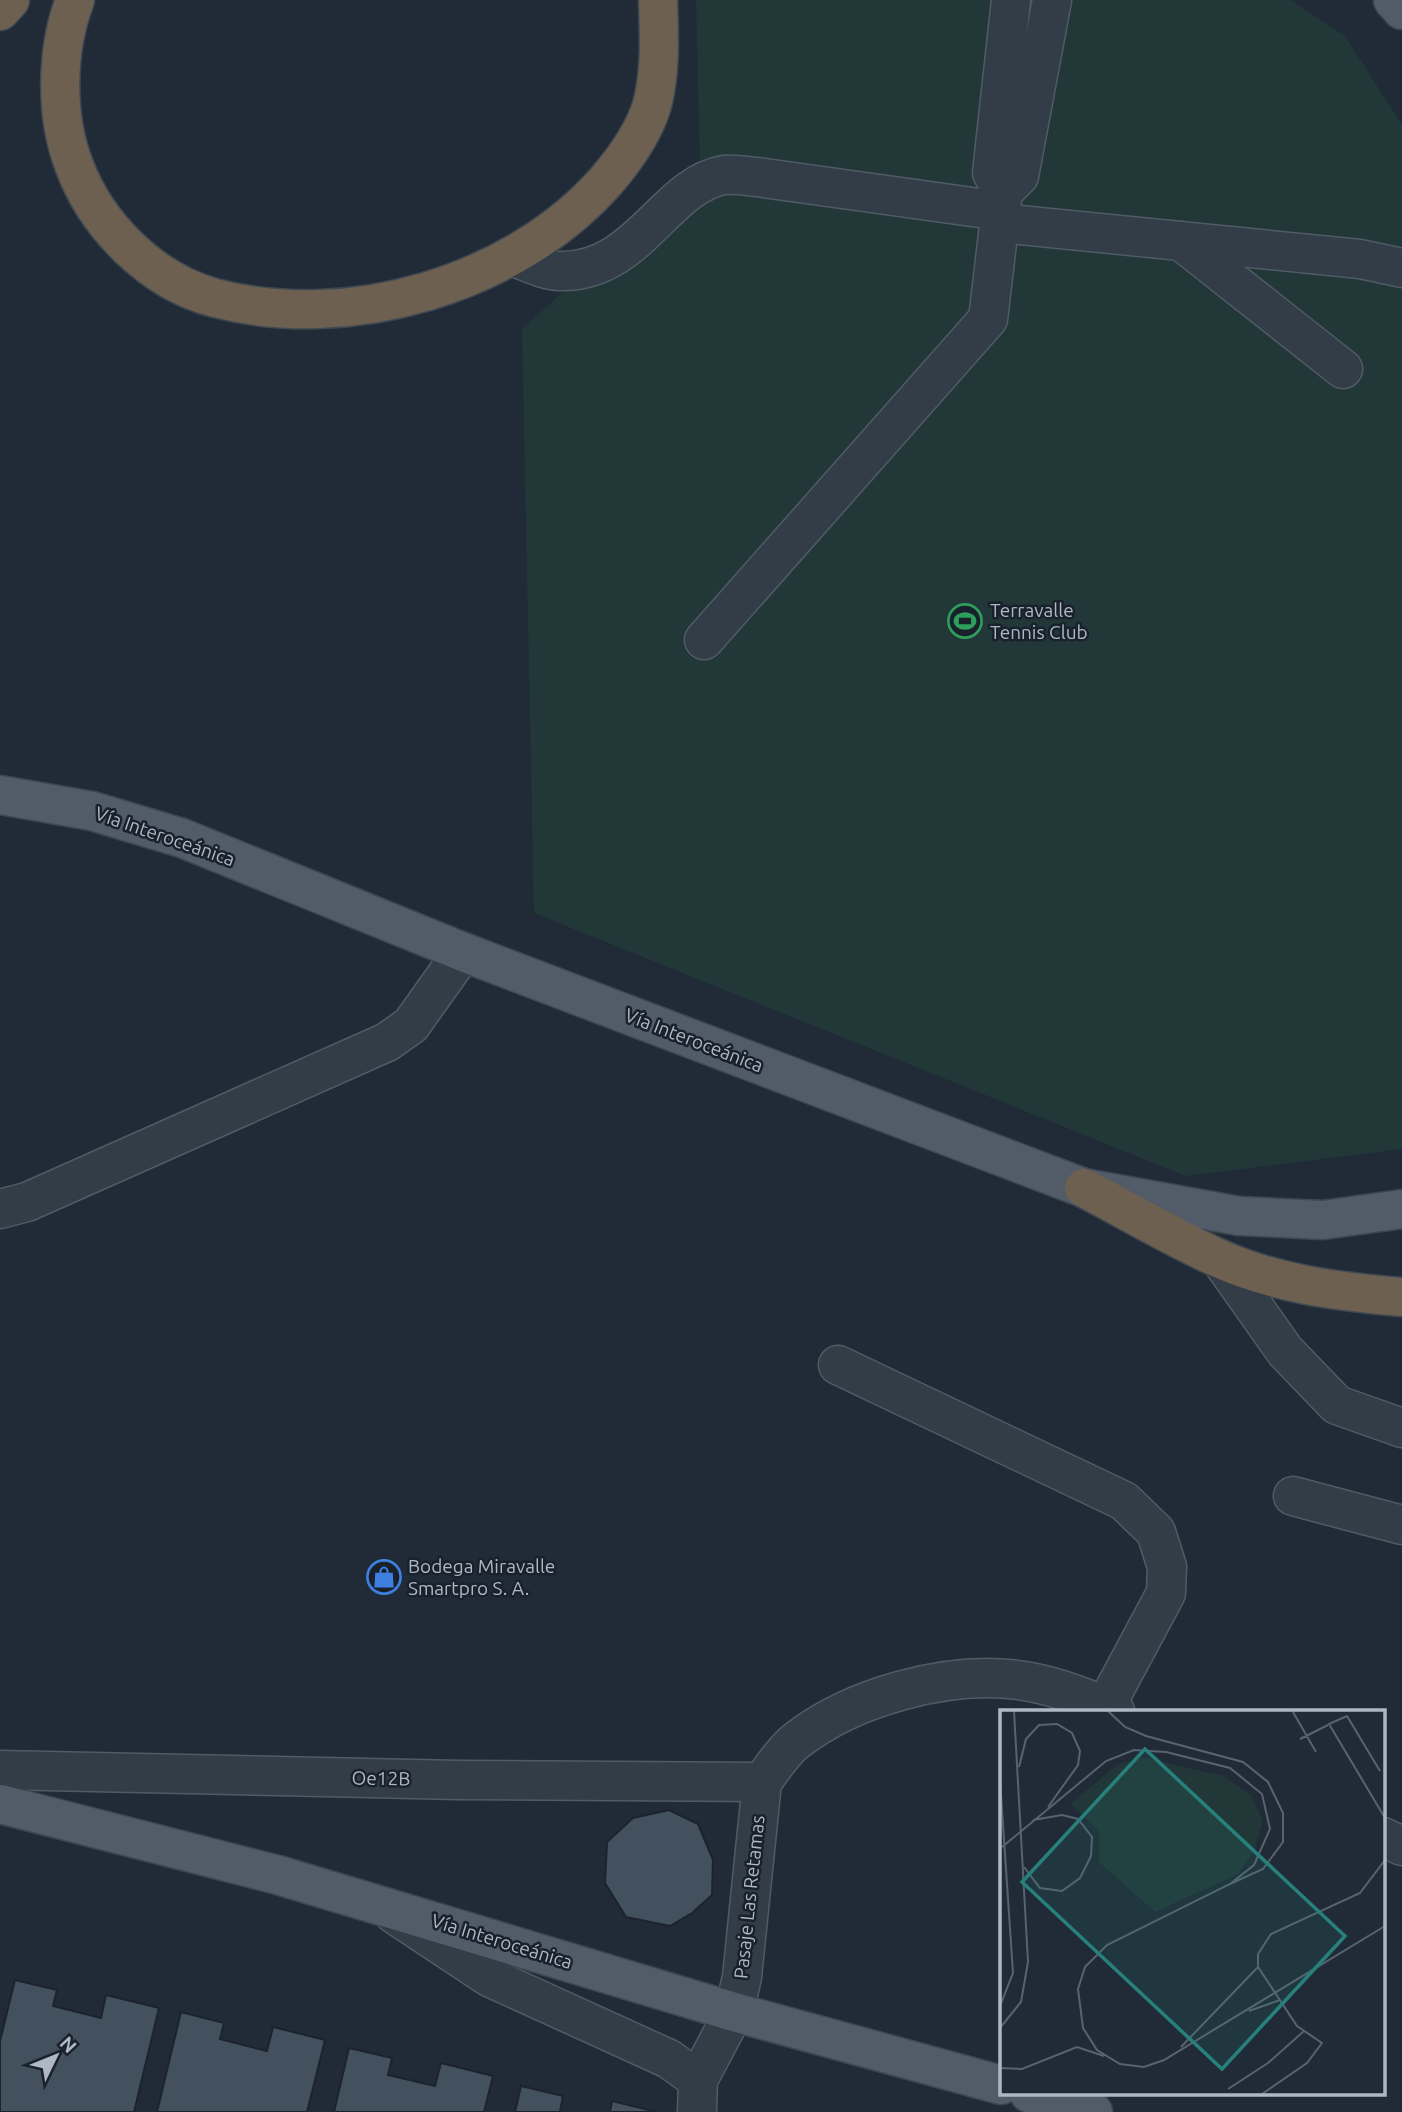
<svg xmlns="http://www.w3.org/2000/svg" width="1402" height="2112" viewBox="0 0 1402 2112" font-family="Ubuntu,sans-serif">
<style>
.green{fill:#223738}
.building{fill:#43515f;stroke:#1b242e;stroke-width:2}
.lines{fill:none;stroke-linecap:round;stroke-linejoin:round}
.minor-casing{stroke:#515b65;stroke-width:41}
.major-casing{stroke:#3d4651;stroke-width:41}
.highway-casing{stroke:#3e4852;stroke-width:41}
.minor{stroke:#333d48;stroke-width:38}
.major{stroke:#515c68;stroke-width:38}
.highway{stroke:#6e6050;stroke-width:38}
.labels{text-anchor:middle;stroke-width:5;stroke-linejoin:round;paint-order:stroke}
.poi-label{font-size:19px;fill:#aeb8c4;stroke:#19222c;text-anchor:start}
.street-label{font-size:19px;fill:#aeb8c4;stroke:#19222c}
.inset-road{fill:none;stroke:#59636f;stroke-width:2}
.view{fill:#27807b;fill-opacity:0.15;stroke:#27807b;stroke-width:3.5}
.inset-edge{fill:none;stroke:#aeb8c4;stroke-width:3.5}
</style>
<rect width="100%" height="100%" fill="#202b37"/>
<path class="green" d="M696 0H1291L1345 36 1402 125V1149L1186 1176 534 913 522 329 700 167Z"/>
<g class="building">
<path d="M669 1810 698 1824 713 1860 712 1895 692 1913 670 1926 626 1917 605 1883 607 1842 633 1818Z"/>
<path d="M15 1980 57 1990 53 2006 101 2018 106 1995 159 2008 134 2112H0V2041Z"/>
<path d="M181 2012 224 2023 220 2039 267 2051 273 2027 325 2040 307 2112H157Z"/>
<path d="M349 2048 392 2058 388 2075 435 2086 441 2063 493 2076 484 2112H334Z"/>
<path d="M521 2086 563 2096 560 2112H515Z"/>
<path d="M612 2101 657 2112H610Z"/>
</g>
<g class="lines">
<g class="minor-casing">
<g id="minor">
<path d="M1003 192 1019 176 1052 0"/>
<path d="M1000 223 1360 259 1402 268"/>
<path d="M1181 241 1343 369"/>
<path d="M514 257C528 262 545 271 560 271 638 273 665 185 724 175 734 174 747 176 757 177L1001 211"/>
<path d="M704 640 988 319 1003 192 992 173 1011 0"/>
<path d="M0 1209 27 1202 387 1042 411 1025 463 952"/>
<path d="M1220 1259 1285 1351 1337 1405 1402 1428"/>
<path d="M838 1365 1124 1501 1156 1532 1167 1567 1166 1593 1105 1707"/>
<path d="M1293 1496 1402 1525"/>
<path d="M0 1770 459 1780 762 1782"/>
<path d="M762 1782C772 1769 783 1751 796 1741 852 1697 946 1671 1018 1680 1051 1684 1085 1697 1115 1711"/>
<path d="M1383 1837 1402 1846"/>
<path d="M394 1914 489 1977 669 2059 698 2080"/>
<path d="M697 2112 698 2080 734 2012 742 1977 762 1782"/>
</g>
</g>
<g class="major-casing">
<g id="major">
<path d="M1393 0 1402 10"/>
<path d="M0 795 92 811 182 838 463 952 1084 1188 1239 1216 1323 1220 1402 1209"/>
<path d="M0 1804 278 1875 734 2012 1001 2085"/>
<path d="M1029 2093 1093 2112"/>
</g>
</g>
<g class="highway-casing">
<g id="highway">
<path d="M75 0C56 50 55 116 74 165 96 225 151 281 215 298 349 333 514 285 606 181 624 160 644 132 652 105 661 71 659 35 658 0"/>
<path d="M0 11 10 0"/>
<path d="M1084 1188C1128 1211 1172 1237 1218 1258 1275 1284 1340 1292 1402 1297"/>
</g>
</g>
<use href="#minor" class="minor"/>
<use href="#major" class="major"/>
<use href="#highway" class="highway"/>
</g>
<defs>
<g id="stadium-ring" transform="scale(1.75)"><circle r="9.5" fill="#19222c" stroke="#2e9e5b" stroke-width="1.5"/><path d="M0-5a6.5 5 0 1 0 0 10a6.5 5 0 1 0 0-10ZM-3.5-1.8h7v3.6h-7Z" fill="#2e9e5b"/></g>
<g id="shop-ring" transform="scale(1.75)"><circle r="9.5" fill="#19222c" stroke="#3f7fe0" stroke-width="1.5"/><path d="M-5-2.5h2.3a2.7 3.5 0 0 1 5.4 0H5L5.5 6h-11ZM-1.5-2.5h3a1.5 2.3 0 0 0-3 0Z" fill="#3f7fe0"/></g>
</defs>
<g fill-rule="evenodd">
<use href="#stadium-ring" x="965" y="621"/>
<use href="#shop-ring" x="384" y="1577"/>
</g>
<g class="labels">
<g class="poi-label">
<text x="990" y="617">Terravalle<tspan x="990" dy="22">Tennis Club</tspan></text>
<text x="408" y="1573">Bodega Miravalle<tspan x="408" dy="22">Smartpro S. A.</tspan></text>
</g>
<g class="street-label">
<text transform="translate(165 836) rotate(19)" y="7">Vía Interoceánica</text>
<text transform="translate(694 1040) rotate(21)" y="7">Vía Interoceánica</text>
<text transform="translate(381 1778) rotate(1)" y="7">Oe12B</text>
<text transform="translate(749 1897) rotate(-84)" y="7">Pasaje Las Retamas</text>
<text transform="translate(502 1941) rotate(17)" y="7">Vía Interoceánica</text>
</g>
</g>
<g transform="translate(1000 1710)">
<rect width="385" height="385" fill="#202b37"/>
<path d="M144 48 224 66 251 85 263 111 254 141 238 164 155 202 99 152V121L70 94 118 54Z" fill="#223738"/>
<path class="inset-road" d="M108 1 125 17 146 26 243 52 268 72 283 103V132L263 159 230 174M293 2 316 42M300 29 328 15M19 57 26 29 39 15 57 14 72 23 80 41 78 55 48 97M380 61 347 6 329 14 385 108M0 70 13 263 0 296M2 137 106 51 134 40 166 42 230 58 262 84 270 119 254 155 230 174 107 235 85 257 78 279 83 318 97 340 120 354 144 357 164 350 385 216M24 157 40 178 62 181 80 168 91 146 92 127 78 109 62 105 33 110M258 257 297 316 322 333 307 353 262 384M258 257V244L271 224 360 183 385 150M249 301 280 290M0 318 21 292 28 252 14 1M181 337 258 257M0 358 22 359 77 337 104 346M228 379 268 353 304 321"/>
<path class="view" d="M145 39 345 226 222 359 22 172Z"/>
<rect width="385" height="385" class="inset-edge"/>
</g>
<g transform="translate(56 2056) rotate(47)" stroke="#19222c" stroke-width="5" paint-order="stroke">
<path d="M0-5L12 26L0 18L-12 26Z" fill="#aeb8c4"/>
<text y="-10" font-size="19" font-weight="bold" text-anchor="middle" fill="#aeb8c4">N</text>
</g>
</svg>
